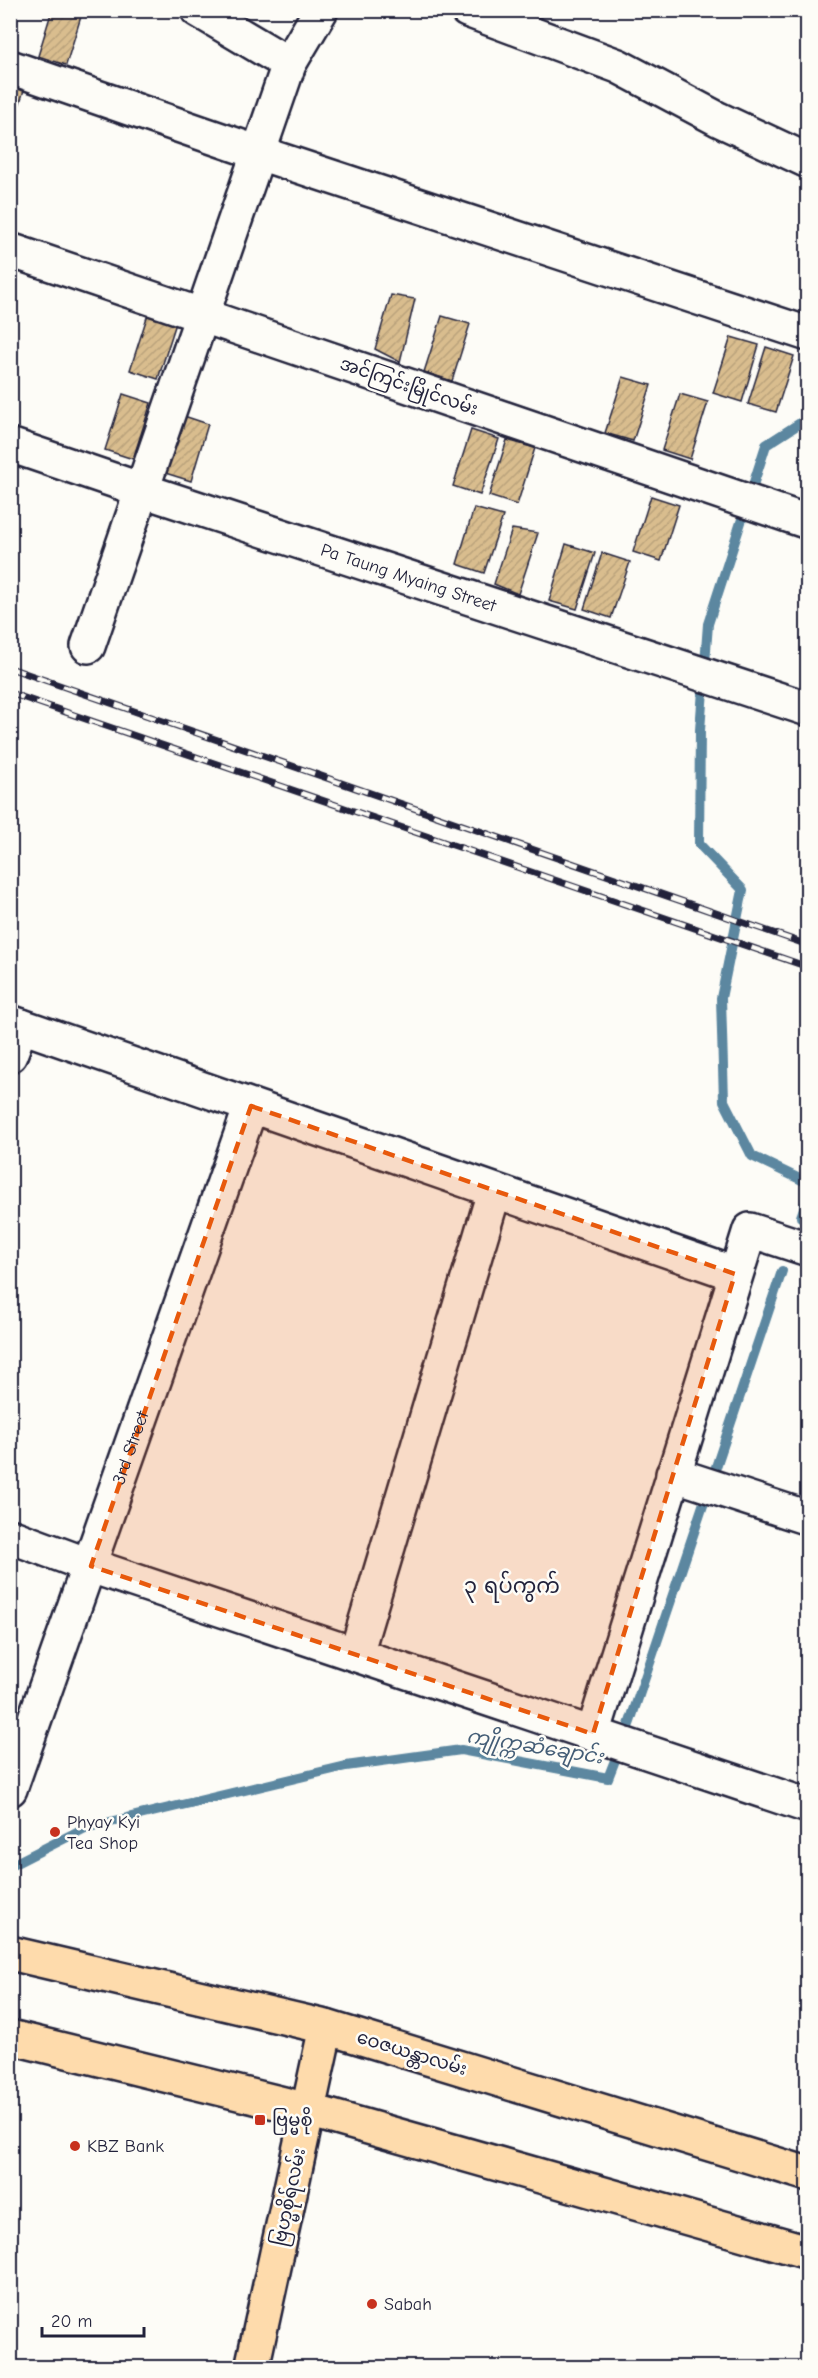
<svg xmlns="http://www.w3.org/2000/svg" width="818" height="2378" viewBox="0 0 818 2378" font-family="'Comic Neue','Noto Sans Myanmar',sans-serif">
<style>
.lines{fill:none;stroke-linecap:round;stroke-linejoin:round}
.stream{stroke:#5c87a0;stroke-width:10}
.building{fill:url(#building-hatch);stroke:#22223b;stroke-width:1.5}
.minor-casing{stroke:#22223b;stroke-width:38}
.major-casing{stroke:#22223b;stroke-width:38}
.minor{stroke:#fdfcf7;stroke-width:33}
.major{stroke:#fedbac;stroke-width:33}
.rail-casing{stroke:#22223b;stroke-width:7}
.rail{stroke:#fdfcf7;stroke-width:4.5;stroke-dasharray:14;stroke-linecap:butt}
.marked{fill:#e8590c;fill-opacity:0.2;stroke:#e8590c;stroke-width:4.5;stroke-dasharray:12 8;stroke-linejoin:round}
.poi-dot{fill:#c8321e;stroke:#fdfcf7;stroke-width:2}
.labels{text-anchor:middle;stroke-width:5;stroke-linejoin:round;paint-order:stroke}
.street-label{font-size:18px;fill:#22223b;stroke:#fdfcf7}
.poi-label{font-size:18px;fill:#22223b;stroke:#fdfcf7;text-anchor:start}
.water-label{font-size:20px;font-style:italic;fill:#445d76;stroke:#fdfcf7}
.quarter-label{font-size:21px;fill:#22223b;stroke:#fdfcf7}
</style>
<defs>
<pattern id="building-hatch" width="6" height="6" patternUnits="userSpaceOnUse" patternTransform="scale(1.5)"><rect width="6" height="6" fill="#d9bd8e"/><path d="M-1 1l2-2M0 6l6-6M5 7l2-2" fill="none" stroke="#baa27b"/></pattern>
</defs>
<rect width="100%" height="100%" fill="#fdfcf7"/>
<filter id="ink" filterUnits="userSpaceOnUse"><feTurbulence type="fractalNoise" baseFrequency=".0167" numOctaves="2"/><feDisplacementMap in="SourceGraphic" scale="12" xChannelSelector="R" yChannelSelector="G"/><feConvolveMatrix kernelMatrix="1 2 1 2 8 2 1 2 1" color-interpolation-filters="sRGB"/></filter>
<g filter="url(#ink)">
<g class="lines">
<g class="stream">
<path d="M808 418 766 445 708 624 700 730 699 844 743 890 721 998 724 1101 752 1156 808 1183"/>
<path d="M801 1217 808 1197"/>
<path d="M10 1866 85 1828 346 1766 461 1750 608 1778 630 1722 782 1271"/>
</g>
</g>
<g class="building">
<path d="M52 10H83L66 65 38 56Z"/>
<path d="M10 86 24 90 10 134Z"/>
<path d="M391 295 415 299 400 362 375 349Z"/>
<path d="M148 314 176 323 158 379 130 370Z"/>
<path d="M442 316 470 324 452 381 424 372Z"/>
<path d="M731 337 759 345 742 402 713 393Z"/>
<path d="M766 347 794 356 776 412 748 404Z"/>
<path d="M623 377 651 385 633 441 605 433Z"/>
<path d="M123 394 151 403 133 459 105 450Z"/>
<path d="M680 394 708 402 690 459 662 450Z"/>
<path d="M181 415 208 424 191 481 162 472Z"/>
<path d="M471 430 499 439 480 495 453 486Z"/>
<path d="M507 440 535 448 517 505 489 496Z"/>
<path d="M651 496 679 505 661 561 633 552Z"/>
<path d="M474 508 503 516 484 573 457 564Z"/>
<path d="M512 529 538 533 518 594 494 584Z"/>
<path d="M566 544 595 553 577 609 549 601Z"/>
<path d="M602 553 630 562 611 618 584 609Z"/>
</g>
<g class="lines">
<g class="minor-casing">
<g id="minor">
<path d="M198 10 289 64"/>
<path d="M467 10 618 66 718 119 808 161"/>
<path d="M10 67 259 153 808 334"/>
<path d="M10 250 808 522"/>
<path id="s1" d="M10 445 142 490 808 709"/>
<path d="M88 646 289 64 321 10"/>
<path d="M10 1022 735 1274"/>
<path d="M10 1055 21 1026"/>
<path d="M673 1474 808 1518"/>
<path d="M10 1536 91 1566 808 1806"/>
<path d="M356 1654 494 1192"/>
<path d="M593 1734 750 1230 808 1249"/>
<path id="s2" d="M10 1789 251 1106"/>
</g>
</g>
<g class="major-casing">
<g id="major">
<path d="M10 1953 326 2027 808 2174"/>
<path d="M10 2037 308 2110 808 2252"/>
<path d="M252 2368 326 2027"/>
</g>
</g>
<use href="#minor" class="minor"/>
<use href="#major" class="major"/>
<g class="rail-casing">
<g id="rail">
<path d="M10 668 808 945"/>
<path d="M10 693 808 967"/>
</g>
</g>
<use href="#rail" class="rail"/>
</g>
</g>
<path class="marked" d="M251 1106 735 1274 593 1734 91 1566Z"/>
<g class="poi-dot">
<circle cx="55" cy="1832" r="6"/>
<rect x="254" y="2114" width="12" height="12" rx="3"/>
<circle cx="75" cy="2146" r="6"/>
<circle cx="372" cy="2304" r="6"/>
</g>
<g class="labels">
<g class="street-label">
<text transform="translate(409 386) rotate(19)" y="6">အင်ကြင်းမြိုင်လမ်း</text>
<text dy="6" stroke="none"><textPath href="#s1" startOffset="420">Pa Taung Myaing Street</textPath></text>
<text dy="6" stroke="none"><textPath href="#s2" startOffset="362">3rd Street</textPath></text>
<text transform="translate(412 2053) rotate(17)" y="6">ဝေဇယန္တာလမ်း</text>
<text transform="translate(289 2197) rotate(-78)" y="6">ဗြဟ္မစိုရ်လမ်း</text>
</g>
<g class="poi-label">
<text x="67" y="1828">Phyay Kyi<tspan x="67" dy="21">Tea Shop</tspan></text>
<text x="272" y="2126">ဗြမ္မစို</text>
<text x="87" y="2152">KBZ Bank</text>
<text x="384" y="2310">Sabah</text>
</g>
<g class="water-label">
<text transform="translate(535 1746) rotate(9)" y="7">ကျိုက္ကဆံချောင်း</text>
</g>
<g class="quarter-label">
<text x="512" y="1593">၃ ရပ်ကွက်</text>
</g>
</g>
<rect width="818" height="2378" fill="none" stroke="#fdfcf7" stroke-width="36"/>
<rect x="18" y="18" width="782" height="2342" fill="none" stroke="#22223b" stroke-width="2" filter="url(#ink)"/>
<path d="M42 2327v9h102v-9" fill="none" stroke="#22223b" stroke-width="3"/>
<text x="51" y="2327" font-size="18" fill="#22223b" stroke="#fdfcf7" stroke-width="4.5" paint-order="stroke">20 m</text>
</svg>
